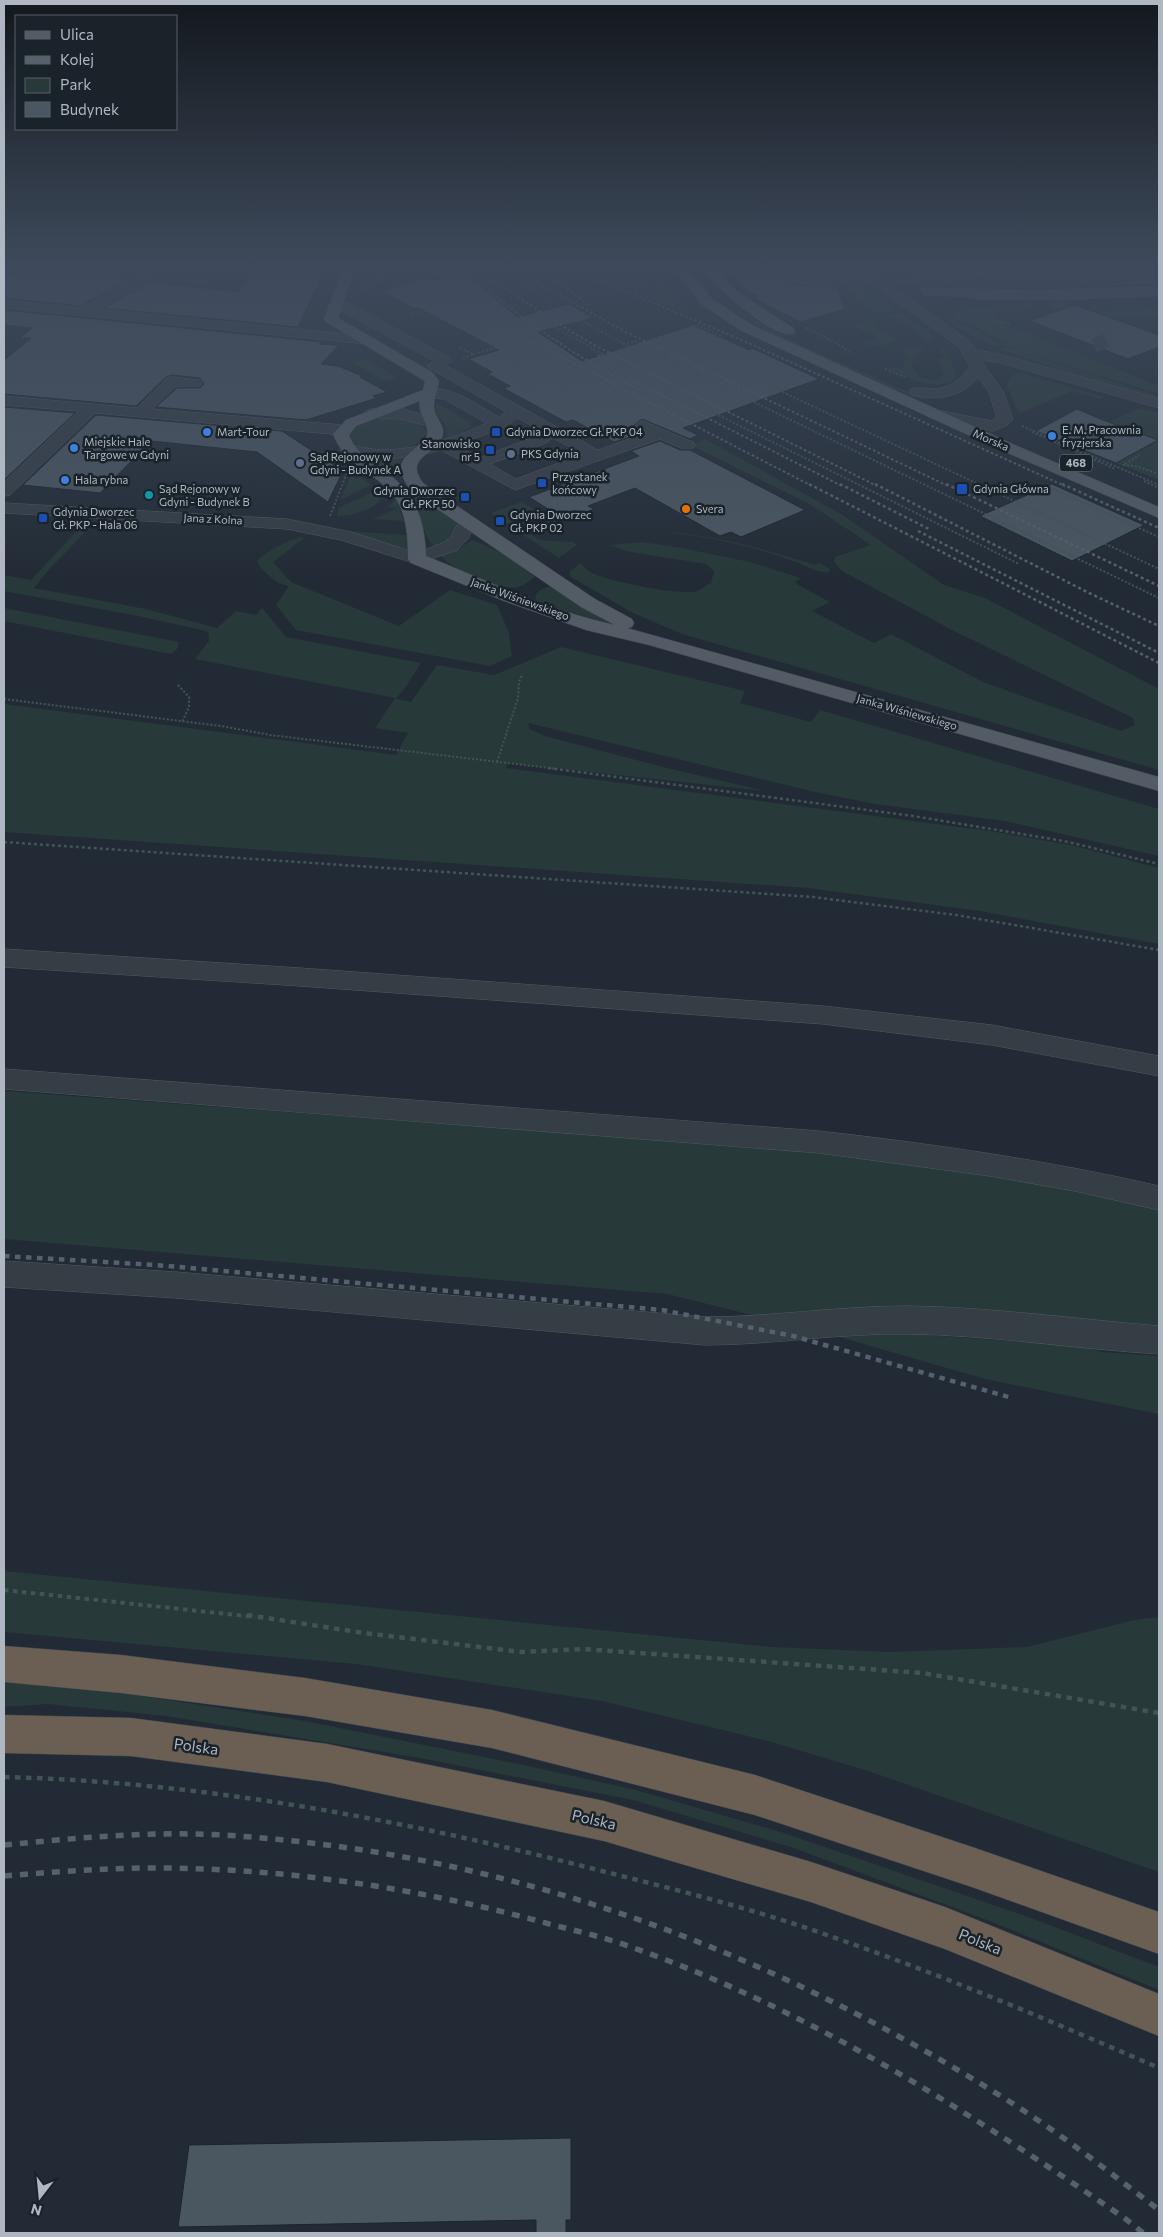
<svg xmlns="http://www.w3.org/2000/svg" width="1163" height="2237" viewBox="0 0 1163 2237" font-family="Commissioner,sans-serif">
<style>
.green{fill:#273938}
.building{fill:#4a5660;stroke:#1c242c}
.lines{fill:none;stroke-linecap:round;stroke-linejoin:round}
.minor-tunnel{stroke:#37404a;stroke-width:14;stroke-dasharray:14 8;stroke-linecap:butt}
.minor-casing{stroke:#525b63;stroke-width:1}
.major-casing{stroke:#3e464f;stroke-width:1}
.highway-casing{stroke:#3f4850;stroke-width:1}
.path-far3{stroke:#435455;stroke-width:2;stroke-dasharray:2 2;stroke-linecap:butt}
.path-far2{stroke:#435455;stroke-width:2.5;stroke-dasharray:3 3;stroke-linecap:butt}
.path-far1{stroke:#435455;stroke-width:4;stroke-dasharray:4.5 4.5;stroke-linecap:butt}
.path{stroke:#435455;stroke-width:4.5;stroke-dasharray:5.5 5.5;stroke-linecap:butt}
.minor{fill:#353d45;fill-rule:evenodd}
.major{fill:#535c65;fill-rule:evenodd}
.highway{fill:#6b5f53;fill-rule:evenodd}
.rail-far3{stroke:#57616c;stroke-width:2;stroke-dasharray:2.5 2.5;stroke-linecap:butt}
.rail-far2{stroke:#57616c;stroke-width:2.5;stroke-dasharray:3 3;stroke-linecap:butt}
.rail-far1{stroke:#57616c;stroke-width:4.5;stroke-dasharray:5.5 5.5;stroke-linecap:butt}
.rail{stroke:#57616c;stroke-width:5.5;stroke-dasharray:8 8;stroke-linecap:butt}
.shop-dot{fill:#3f7fe0;stroke:#1a222a;stroke-width:2}
.transit-dot{fill:#1a4fb4;stroke:#1a222a;stroke-width:2}
.service-dot{fill:#5c6f8a;stroke:#1a222a;stroke-width:2}
.culture-dot{fill:#0f9aa8;stroke:#1a222a;stroke-width:2}
.food-dot{fill:#e8710a;stroke:#1a222a;stroke-width:2}
.labels{text-anchor:middle;stroke-width:5;stroke-linejoin:round;paint-order:stroke}
.far-poi-label{font-size:11px;fill:#afb8c2;stroke:#1a222a;text-anchor:start}
.far-street-label{font-size:11px;fill:#afb8c2;stroke:#1a222a}
.shield{fill:#1a222a;stroke:#828b94;stroke-width:1}
.shield-label{font-size:11px;font-weight:bold;fill:#afb8c2}
.near-street-label{font-size:15px;fill:#afb8c2;stroke:#1a222a}
</style>
<rect width="100%" height="100%" fill="#222b35"/>
<g class="green">
<path d="M142 266H160L113 292 80 306 20 300 81 301 137 272 134 271Z"/>
<path d="M172 266H255L248 280H208L197 285 155 277Z"/>
<path d="M645 275 630 279 640 284 647 283 651 288H644L640 286 634 288 646 293 656 292 663 299 690 312 685 313 608 281Z"/>
<path d="M847 286H861L871 291 868 292 873 296 876 295 896 309C866 318 865 308 847 286Z"/>
<path d="M1016 288H1024L1034 308H995L994 317 1006 319 1005 323 949 312H963L961 307H1024Z"/>
<path d="M1047 289H1054L1076 312 1159 309V317H1076L1052 308Z"/>
<path d="M735 311H740L796 343 943 407 855 375 770 334Z"/>
<path d="M901 313 929 332 935 339 931 343 920 337 912 326 889 316Z"/>
<path d="M951 315 1011 327 1159 386V394L1015 350 977 327 946 316Z"/>
<path d="M945 318 974 329 1001 345 995 347 965 332Z"/>
<path d="M871 321 876 325V330L898 339 897 341 876 347 863 342 877 338 853 326Z"/>
<path d="M942 346C949 355 955 367 956 378 935 394 904 376 884 367L902 368 906 358 902 350 906 348 926 347 913 360 912 367 920 378 939 380 944 374 937 359H944L939 348Z"/>
<path d="M1004 347 1159 396V400L1097 382 999 349Z"/>
<path d="M363 360H367L397 378 384 381 353 363Z"/>
<path d="M1019 373 1024 374 1104 397 1100 399 1072 391 1021 413 1016 408 1006 383 1012 375Z"/>
<path d="M437 403 468 421 471 425 470 428 445 439 447 433 445 425 435 411Z"/>
<path d="M1139 408 1159 413V480L1116 463 1158 441 1109 422Z"/>
<path d="M383 417C396 417 425 417 426 434 413 456 371 454 353 442L350 434 351 430 360 423Z"/>
<path d="M705 439 841 514 944 585 985 598 1159 689V770L682 634 633 613 571 577 569 572 581 563C583 566 586 569 589 571 604 581 681 596 697 591 702 589 706 585 711 583L714 571 706 564 625 551 610 545 641 542 677 547 750 562 801 578 795 582 798 585 830 602 812 611 874 643 891 634 983 682 1121 731 1135 725 1133 718 954 631 842 571 834 562 835 557 871 545 811 505 691 445Z"/>
<path d="M402 458 398 467 399 475 392 477 365 459Z"/>
<path d="M351 475 356 479 360 477 371 485 340 500Z"/>
<path d="M381 488 383 495C376 510 352 516 337 516L338 508Z"/>
<path d="M410 489 455 520 457 527 448 540 435 546 432 545C420 528 421 506 407 490Z"/>
<path d="M396 499 404 521 372 519 398 508 388 507Z"/>
<path d="M521 502 558 524 555 526 506 523 491 513Z"/>
<path d="M86 521H94C76 545 52 563 34 588L146 609 217 628 236 611 256 615 262 608 286 637 421 663 405 688 396 699 411 702 437 665 494 675 561 647 745 691 740 703 811 722 820 710 1159 809V856L1005 821 875 804 815 792 528 723 530 729 545 736 663 767 765 791 508 763 506 768 990 831 1071 845 1159 868V944L980 911 808 888 4 832V704L396 755 408 733 375 728 395 698 195 659 209 641V634L206 631 143 617 4 591V575L31 580Z"/>
<path d="M511 527 531 528 526 531 540 540 573 542 577 545 559 558Z"/>
<path d="M347 531 406 535 413 549 397 547Z"/>
<path d="M656 531C711 534 762 548 815 565L819 563 830 569 829 572C819 574 803 564 793 561 749 544 702 536 656 531Z"/>
<path d="M300 537 304 538 273 562 291 582 399 626 450 590 497 605 509 633 512 656 490 666 296 630 276 605 289 586C277 585 262 572 257 561 269 549 284 543 300 537Z"/>
<path d="M472 540 508 556 535 577C530 581 524 585 518 587 498 592 454 571 440 555L457 550Z"/>
<path d="M552 586 631 630 604 623 537 601 535 598C537 590 545 587 552 586Z"/>
<path d="M4 608 179 642 177 649 171 654 4 621Z"/>
<path d="M4 1091 772 1148 934 1165 1006 1177 1145 1205 1159 1208V1330L1051 1321 768 1319 667 1294 4 1239Z"/>
<path d="M895 1333 1082 1346 1102 1352 1159 1356V1414L985 1379 836 1336Z"/>
<path d="M4 1571 772 1647 891 1652 1027 1647 1134 1620 1159 1617V1872L868 1771 768 1741 602 1701 356 1664 4 1632Z"/>
<path d="M4 1682 135 1695 305 1721 528 1766 636 1790 784 1833 1031 1918 1159 1967V1990L987 1920 794 1848 633 1800 415 1757 166 1716 48 1704 4 1707Z"/>
</g>
<g class="building">
<path d="M24 266H137L114 278 128 280 81 306 4 298V280Z"/>
<path d="M433 266H458L517 317 569 304 593 318 538 332 582 361 693 325 749 350 752 348 819 379 683 428 698 435 690 439 642 419 633 426 642 433 614 442 573 420 566 422 503 388 510 386 488 374 492 372 468 359 499 350 419 308 415 309 381 291 423 279 444 280Z"/>
<path d="M724 266H828L832 275 797 274 789 281 797 286H836L845 309 800 322 754 298 758 297 747 291Z"/>
<path d="M912 266 990 268 989 266 1085 268 1084 266H1137L1144 274 1039 277 915 276Z"/>
<path d="M255 267H326L298 327 104 308 150 282 239 292Z"/>
<path d="M1155 285 1159 289V297L1059 301 970 300 969 298 922 296 919 287 1039 289Z"/>
<path d="M1075 305 1159 335V347L1128 359 1030 321Z"/>
<path d="M4 310 293 339 321 342 319 344 339 345 321 364 338 366 362 376 360 377 387 392 373 396 377 398 306 420 156 407 177 388H200L204 384 200 378 172 375 166 377 136 406 4 394V360L31 338H20L32 328 4 325Z"/>
<path d="M4 407 75 413 4 480Z"/>
<path d="M1077 409 1103 420 1158 440 1116 463 1036 431Z"/>
<path d="M96 415 282 431 343 471 328 502 257 452 151 441 100 493 23 485Z"/>
<path d="M660 441 680 450H690L805 510 741 537 731 532 720 536 635 488 588 506 594 509 567 521 529 497 639 456 631 451Z"/>
<path d="M1052 484 1144 525 1072 561 980 516Z"/>
<path d="M571 2138V2220H566V2233H536V2220L178 2227 189 2145Z"/>
</g>
<g class="lines">
<path class="minor-tunnel" d="M1094 346 1108 340"/>
<g class="minor-casing">
<g id="minor">
<path d="M152 269 157 270 158 273 157 276 98 309 367 336 374 340 367 344 4 308V300L81 308Z"/>
<path d="M873 274 880 277 1039 279 1159 275V283L1039 287 891 285 969 341 977 350 1003 355 1159 399V408L997 362 982 360 985 367 1003 391 1013 419 1007 425 993 431 928 417 925 414 928 411 933 409 991 421 997 418 989 392 978 377C962 398 935 401 911 395L909 392 911 389C917 387 924 388 931 389 950 389 958 381 970 367L959 347 874 285 797 284 791 280 797 276 867 277Z"/>
<path d="M335 302 350 304 450 358 452 361 445 365 598 450 646 433 635 426 638 423 643 421 693 442 695 445 693 448H681L660 439 515 490 441 450C405 459 379 462 342 452L340 449 342 446C354 443 368 450 381 450 416 450 455 438 487 423L444 399 423 396 421 393 423 390C450 383 476 405 499 417L504 414 505 411 429 368 427 365 434 361 342 311 330 309 328 306ZM518 418 542 431 534 437 479 458 457 445 504 427ZM553 438 583 454 516 479 490 464 546 443Z"/>
<path d="M172 377 200 380 202 383 200 386H176L152 409 343 425 349 427 351 430 349 433 343 435 95 413 10 495 4 496V482L79 411 4 405V396L137 408 167 378Z"/>
<path d="M371 409H403L437 419 440 422 437 425 432 427 402 419 366 417 363 414 366 411Z"/>
<path d="M4 503 287 519 351 532 416 553 445 542 451 537 461 517H473L476 521 468 539 457 550 417 564 341 540 287 529 4 513Z"/>
<path d="M4 949 300 968 823 1006 992 1025 1159 1056V1076L992 1045 823 1024 300 986 4 967Z"/>
<path d="M4 1069 819 1131C933 1144 1047 1160 1159 1186V1210L1075 1191 990 1176 819 1153 4 1089Z"/>
<path d="M4 1261 176 1272 705 1317C772 1317 839 1306 906 1306 990 1307 1075 1319 1159 1326V1354C1075 1349 991 1335 906 1334 839 1333 772 1345 705 1345L176 1298 4 1287Z"/>
</g>
</g>
<g class="major-casing">
<g id="major">
<path d="M344 266H356L338 318 432 372 439 381C438 389 433 400 434 408 434 416 444 424 443 433 441 455 402 455 423 483L595 599 632 619 634 623 632 627 627 628 1159 777V791L649 645 586 630 504 601 411 563 408 559C408 539 407 513 394 496 375 471 346 468 333 434L346 420 423 390 425 381 326 322 324 319ZM420 401C417 414 430 423 427 436 409 459 388 458 411 491L581 607 615 625C550 611 488 581 426 556 425 522 416 493 386 472 371 462 356 453 349 435L356 426Z"/>
<path d="M672 266H685L711 298 752 325 1015 445 1159 507V518L1003 451 742 331 701 304Z"/>
<path d="M700 266H713L738 292 793 328 795 331 793 334C772 339 712 284 700 266Z"/>
</g>
</g>
<g class="highway-casing">
<g id="highway">
<path d="M4 1646 121 1655 305 1678 492 1710 755 1775 972 1847 1159 1912V1954L972 1887 755 1815 492 1748 305 1716 121 1693 4 1682Z"/>
<path d="M4 1715 131 1718 327 1744 604 1801 811 1862 945 1907 1159 1994V2036L945 1949 811 1902 604 1841 327 1782 131 1756 4 1753Z"/>
</g>
</g>
<g class="path-far3">
<path d="M646 266 669 298 682 304"/>
<path d="M382 267 392 269 384 272 378 270Z"/>
<path d="M446 267 439 269 460 289 468 288"/>
<path d="M446 267 456 276"/>
<path d="M392 268 407 267"/>
<path d="M168 272H176L186 266"/>
<path d="M737 273 781 274"/>
<path d="M370 274 387 277"/>
<path d="M370 275 373 266"/>
<path d="M397 275H412L419 279"/>
<path d="M519 276 514 277 577 318 624 344"/>
<path d="M382 278 390 282"/>
<path d="M450 279 462 277"/>
<path d="M460 280 471 290 470 292 503 316"/>
<path d="M95 285 83 282 94 277 113 274"/>
<path d="M364 285 382 271"/>
<path d="M360 292 382 278 397 275V281"/>
<path d="M666 292 680 299"/>
<path d="M762 292 783 287"/>
<path d="M159 302 168 295"/>
<path d="M441 303 439 301 448 298"/>
<path d="M412 314 429 309 528 360"/>
<path d="M957 315 1012 325"/>
<path d="M548 326 551 325 602 354"/>
<path d="M693 326 697 325 723 336"/>
<path d="M806 328 838 344 850 353"/>
<path d="M704 331 813 380"/>
<path d="M664 336 659 337 692 353 696 352"/>
<path d="M635 341 675 360 663 364 624 344Z"/>
<path d="M674 341 1159 569"/>
<path d="M460 348 473 354"/>
<path d="M646 350 1159 598"/>
<path d="M600 357 597 355 602 354 638 372 634 373"/>
<path d="M463 358 500 346"/>
<path d="M502 361 524 373 547 366"/>
<path d="M611 362 1019 564"/>
<path d="M497 363 507 357"/>
<path d="M515 364 528 360"/>
<path d="M885 369 907 378"/>
<path d="M561 373 522 354 506 359 596 405 576 412"/>
<path d="M527 387 576 412 566 416"/>
<path d="M518 390 568 371"/>
<path d="M1022 426 1159 485"/>
<path d="M1032 432 1115 469"/>
<path d="M317 455 328 451"/>
<path d="M1125 464 1140 455"/>
<path d="M1123 465 1135 466 1159 474"/>
<path d="M1144 481 1159 488"/>
<path d="M1048 487 1159 537"/>
<path d="M330 516 347 473"/>
<path d="M178 685 189 697V707L182 722"/>
<path d="M4 699 221 726 270 735 558 769"/>
<path d="M497 762 518 698 519 682 522 675"/>
</g>
<g class="path-far2">
<path d="M548 768 913 816 1064 841 1159 864"/>
<path d="M4 842 813 897 956 915 1159 950"/>
</g>
<path class="path-far1" d="M4 1590 255 1617"/>
<g class="path">
<path d="M247 1615 364 1633 521 1652 583 1649 922 1673 1159 1713"/>
<path d="M4 1777C204 1782 404 1820 598 1870 673 1889 750 1908 824 1934 937 1973 1049 2020 1159 2068"/>
</g>
<use href="#minor" class="minor"/>
<use href="#major" class="major"/>
<use href="#highway" class="highway"/>
<g class="rail-far3">
<path d="M430 266 464 299 517 334 812 486"/>
<path d="M462 266C515 317 575 356 640 390"/>
<path d="M472 266 560 325 596 346 877 486"/>
<path d="M507 266 626 332 948 486"/>
<path d="M534 266 591 306"/>
<path d="M565 266 737 338 1065 486"/>
<path d="M634 381 842 486"/>
</g>
<g class="rail-far2">
<path d="M809 484 1159 663"/>
<path d="M840 484 931 530"/>
<path d="M875 484 1089 593 1159 626"/>
<path d="M946 484 1159 586"/>
<path d="M1062 484 1159 528"/>
<path d="M918 531 1159 653"/>
</g>
<path class="rail-far1" d="M4 1256 156 1265 662 1310 793 1336 1009 1397"/>
<g class="rail">
<path d="M4 1845C76 1838 150 1831 222 1835 508 1852 767 1949 1007 2100 1060 2133 1109 2172 1159 2210"/>
<path d="M4 1876C50 1872 96 1869 142 1868 275 1867 407 1886 535 1920 566 1929 598 1935 628 1946 807 2008 967 2111 1123 2217L1143 2233"/>
</g>
</g>
<linearGradient id="sky" x2="0" y2="1"><stop stop-color="#13181d"/><stop offset="0.46" stop-color="#3e4a5c"/><stop offset="1" stop-color="#3e4a5c" stop-opacity="0"/></linearGradient>
<rect width="1163" height="579" fill="url(#sky)"/>
<g class="shop-dot">
<circle cx="207" cy="432" r="5"/>
<circle cx="1052" cy="436" r="5"/>
<circle cx="74" cy="448" r="5"/>
<circle cx="65" cy="480" r="5"/>
</g>
<g class="transit-dot">
<rect x="491" y="427" width="10" height="10" rx="2.5"/>
<rect x="485" y="445" width="10" height="10" rx="2.5"/>
<rect x="537" y="478" width="10" height="10" rx="2.5"/>
<rect x="956" y="483" width="12" height="12" rx="2.5"/>
<rect x="460" y="492" width="10" height="10" rx="2.5"/>
<rect x="38" y="513" width="10" height="10" rx="2.5"/>
<rect x="495" y="516" width="10" height="10" rx="2.5"/>
</g>
<g class="service-dot">
<circle cx="511" cy="454" r="5"/>
<circle cx="300" cy="463" r="5"/>
</g>
<circle class="culture-dot" cx="149" cy="495" r="5"/>
<circle class="food-dot" cx="686" cy="509" r="5"/>
<g class="labels">
<g class="far-poi-label">
<text x="1062" y="434">E. M. Pracownia<tspan x="1062" dy="13">fryzjerska</tspan></text>
<text x="217" y="436">Mart-Tour</text>
<text x="506" y="436">Gdynia Dworzec Gł. PKP 04</text>
<text x="84" y="446">Miejskie Hale<tspan x="84" dy="13">Targowe w Gdyni</tspan></text>
<text x="480" y="448" text-anchor="end">Stanowisko<tspan x="480" dy="13">nr 5</tspan></text>
<text x="521" y="458">PKS Gdynia</text>
<text x="310" y="461">Sąd Rejonowy w<tspan x="310" dy="13">Gdyni - Budynek A</tspan></text>
<text x="552" y="481">Przystanek<tspan x="552" dy="13">końcowy</tspan></text>
<text x="75" y="484">Hala rybna</text>
<text x="159" y="493">Sąd Rejonowy w<tspan x="159" dy="13">Gdyni - Budynek B</tspan></text>
<text x="973" y="493">Gdynia Główna</text>
<text x="455" y="495" text-anchor="end">Gdynia Dworzec<tspan x="455" dy="13">Gł. PKP 50</tspan></text>
<text x="696" y="513">Svera</text>
<text x="53" y="516">Gdynia Dworzec<tspan x="53" dy="13">Gł. PKP - Hala 06</tspan></text>
<text x="510" y="519">Gdynia Dworzec<tspan x="510" dy="13">Gł. PKP 02</tspan></text>
</g>
<g class="far-street-label">
<text transform="translate(991 440) rotate(24)" y="4">Morska</text>
<text transform="translate(213 519) rotate(3)" y="4">Jana z Kolna</text>
<text transform="translate(520 599) rotate(20)" y="4">Janka Wiśniewskiego</text>
<text transform="translate(907 712) rotate(16)" y="4">Janka Wiśniewskiego</text>
</g>
<rect class="shield" x="1060" y="454.5" width="32" height="17" rx="4"/>
<g class="shield-label">
<text x="1076" y="467">468</text>
</g>
<g class="near-street-label">
<text transform="translate(196 1747) rotate(8)" y="5">Polska</text>
<text transform="translate(594 1820) rotate(13)" y="5">Polska</text>
<text transform="translate(980 1942) rotate(22)" y="5">Polska</text>
</g>
</g>
<rect width="1163" height="2237" fill="none" stroke="#afb8c2" stroke-width="10"/>
<rect x="15" y="15" width="162" height="115" fill="#1a222a" stroke="#565e67"/>
<rect x="25" y="31" width="25" height="8" fill="#535c65" stroke="#565e67"/>
<text x="60" y="40" font-size="15" fill="#afb8c2">Ulica</text>
<rect x="25" y="56" width="25" height="8" fill="#57616c" stroke="#565e67"/>
<text x="60" y="65" font-size="15" fill="#afb8c2">Kolej</text>
<rect x="25" y="78" width="25" height="15" fill="#273938" stroke="#565e67"/>
<text x="60" y="90" font-size="15" fill="#afb8c2">Park</text>
<rect x="25" y="102" width="25" height="15" fill="#4a5660" stroke="#565e67"/>
<text x="60" y="115" font-size="15" fill="#afb8c2">Budynek</text>
<g transform="translate(40 2197) rotate(196)" stroke="#1a222a" stroke-width="4" paint-order="stroke">
<path d="M0-4L9 19L0 12L-9 19Z" fill="#afb8c2"/>
<text y="-8" font-size="14" font-weight="bold" text-anchor="middle" fill="#afb8c2">N</text>
</g>
</svg>
